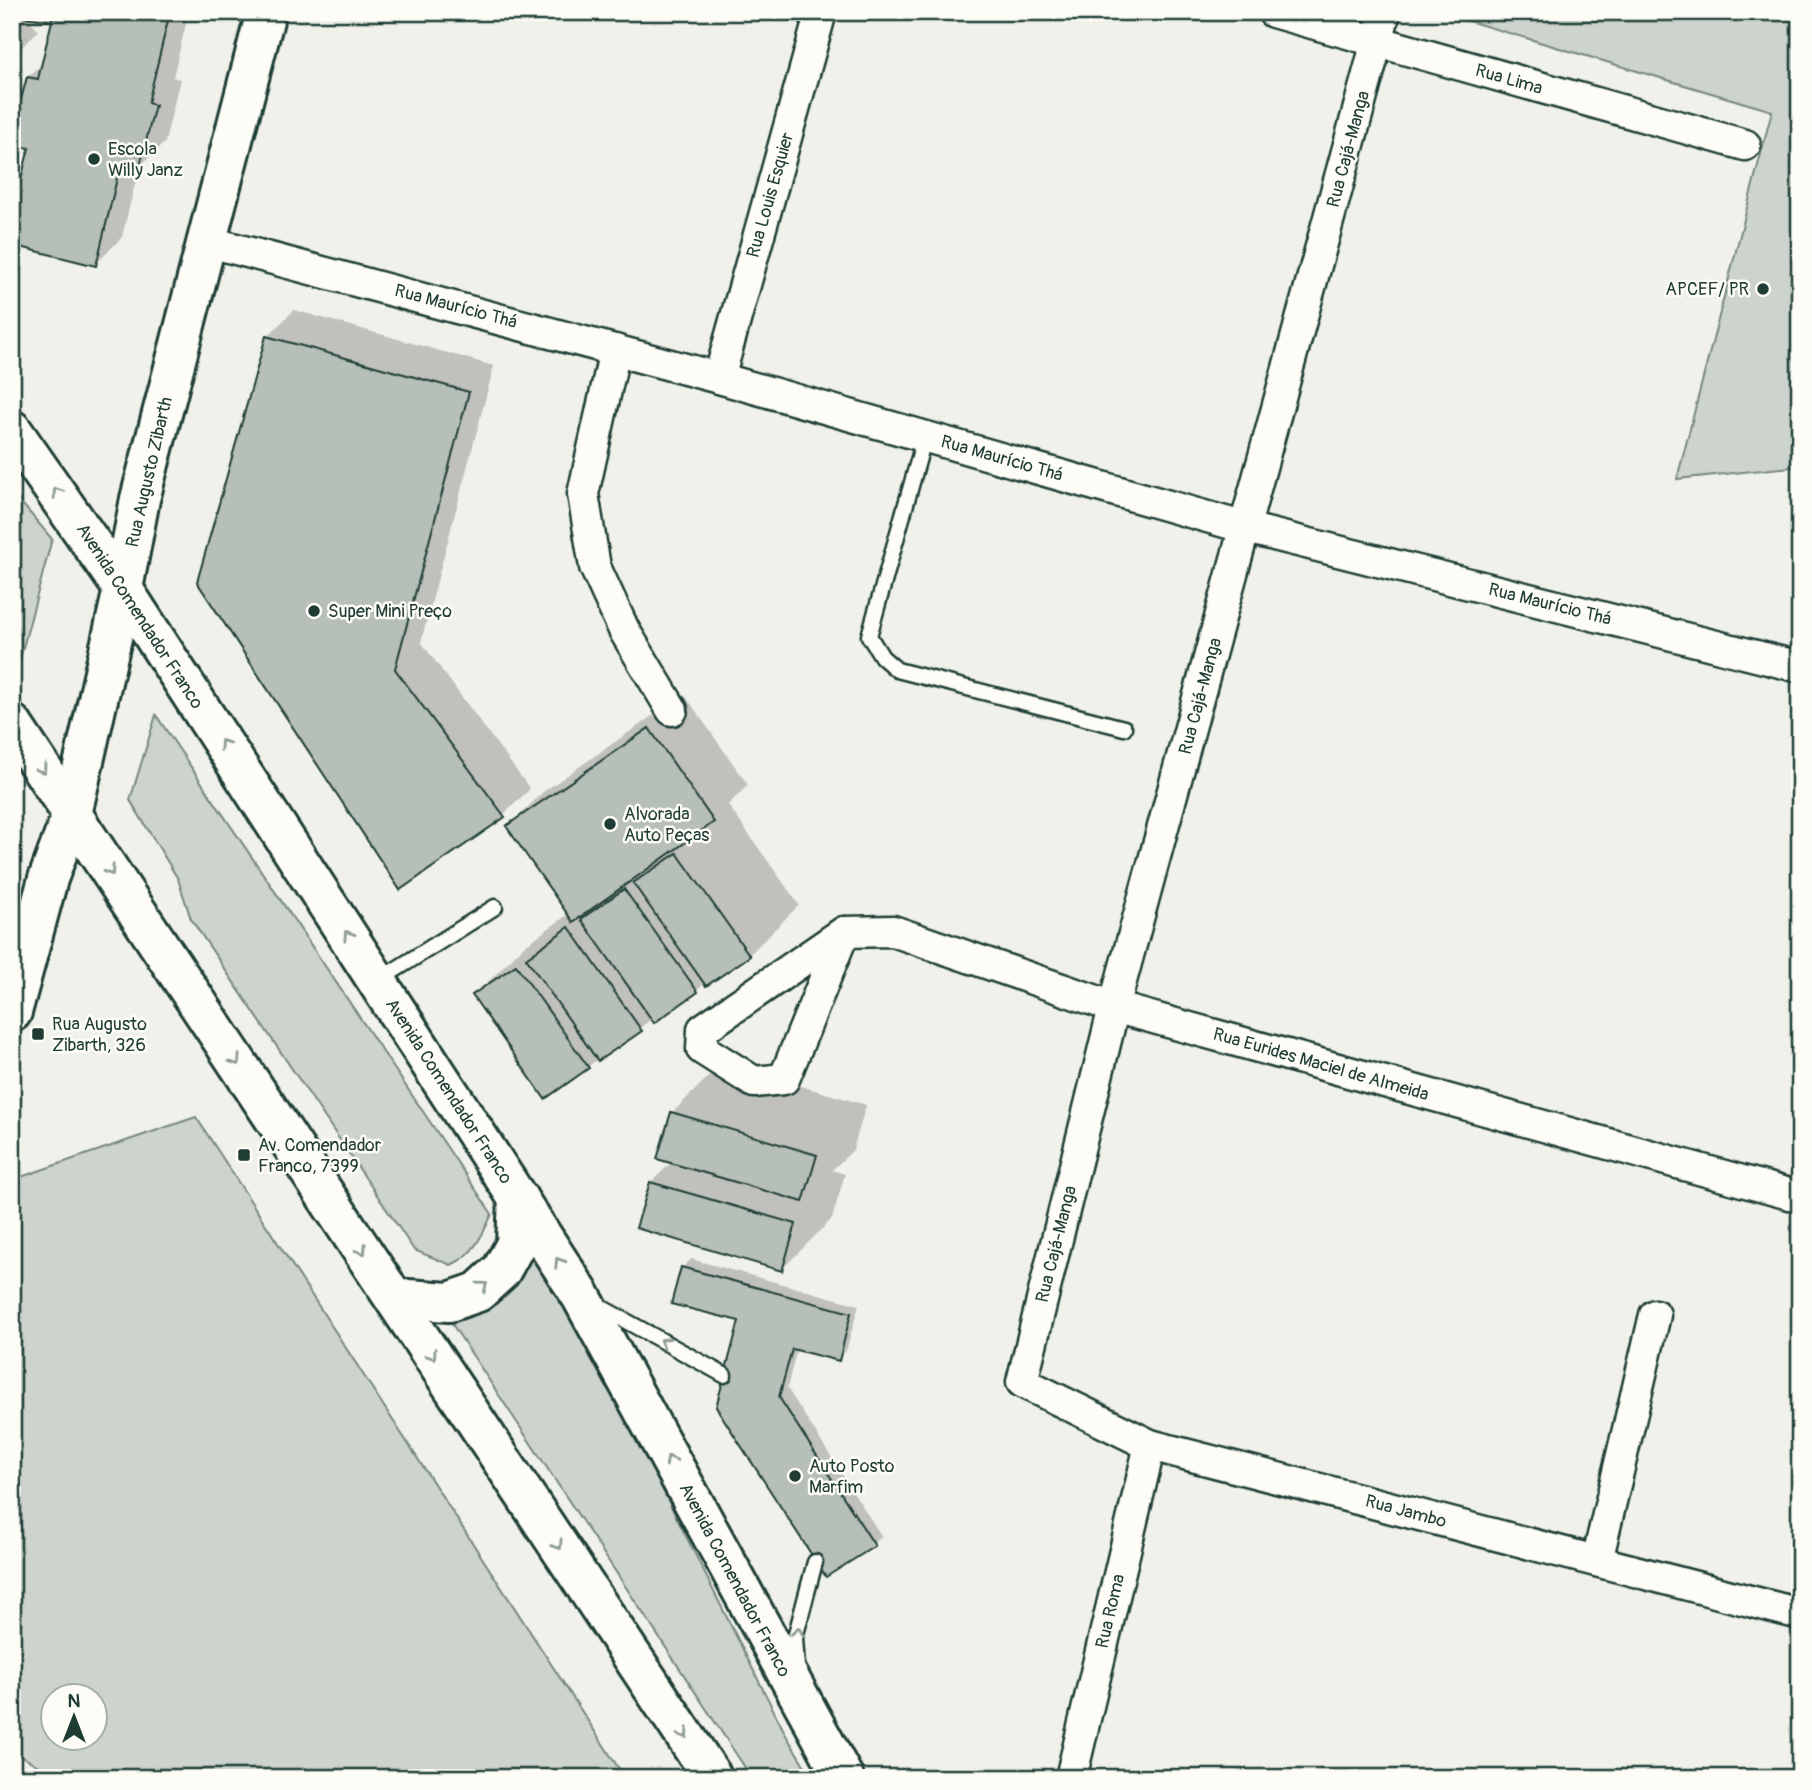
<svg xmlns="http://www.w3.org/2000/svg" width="1812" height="1790" viewBox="0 0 1812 1790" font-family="Pangolin,sans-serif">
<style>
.green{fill:#cdd3cd;stroke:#768880;stroke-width:2;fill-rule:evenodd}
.shadow{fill:#0003}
.building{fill:#b6bfb8;stroke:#1f3d34;stroke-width:2}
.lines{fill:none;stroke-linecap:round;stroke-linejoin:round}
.service-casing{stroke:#1f3d34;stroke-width:19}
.minor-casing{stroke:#1f3d34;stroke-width:35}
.secondary-casing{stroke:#1f3d34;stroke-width:44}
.trunk-casing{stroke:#1f3d34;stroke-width:44}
.service{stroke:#fdfcf7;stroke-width:14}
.minor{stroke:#fdfcf7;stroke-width:30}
.secondary{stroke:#fdfcf7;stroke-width:38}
.trunk{stroke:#fdfcf7;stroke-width:38}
.oneway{stroke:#8e9c96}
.poi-dot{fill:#1f3d34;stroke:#fdfcf7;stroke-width:2.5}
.labels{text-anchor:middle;stroke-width:5;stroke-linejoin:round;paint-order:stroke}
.street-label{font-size:18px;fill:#1f3d34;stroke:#fdfcf7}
.poi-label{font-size:18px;fill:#1f3d34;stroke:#fdfcf7;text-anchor:start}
</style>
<rect width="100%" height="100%" fill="#f0f1eb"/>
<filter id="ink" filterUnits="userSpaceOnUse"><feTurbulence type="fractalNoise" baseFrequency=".0143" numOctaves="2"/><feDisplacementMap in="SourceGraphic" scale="14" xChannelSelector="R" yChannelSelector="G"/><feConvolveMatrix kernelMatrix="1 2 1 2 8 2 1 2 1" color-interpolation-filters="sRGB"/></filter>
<g filter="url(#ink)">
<g class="green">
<path d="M1438 12H1800V466L1677 479 1772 111Z"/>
<path d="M12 492 52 539 12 689Z"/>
<path d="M156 715 492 1214C482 1236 474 1255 451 1265L414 1250 191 919 178 879 130 800Z"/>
<path d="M196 1117 625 1778H60L12 1751V1180ZM52 1696H94V1738H52Z"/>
<path d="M521 1208 787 1737 812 1778H752L446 1315 481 1301Z"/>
</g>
<g class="shadow">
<path d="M12 12H189L173 77 180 79 165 142 139 167 122 237 96 264 31 146 12 142V102L25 89 28 77 44 62 54 19 27 16 38 31 12 57Z"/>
<path d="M294 310 494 366 421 642 530 789 503 815 199 582 267 337Z"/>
<path d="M684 694 748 785 728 805 799 905 749 955 653 1018 587 1067 474 996 524 946 569 914 508 827 543 792Z"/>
<path d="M722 1063 866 1105 853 1150 832 1170 845 1174 832 1219 782 1269 651 1182 672 1162V1113Z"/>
<path d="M691 1259 859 1305 846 1351 838 1359 797 1348 787 1388 882 1537 826 1575 741 1320 682 1268Z"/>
</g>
<g class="building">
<path d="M21 12H54L52 21 24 17Z"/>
<path d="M54 12H170L148 103 155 105 139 170 120 166 96 266 12 245V215L29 148 12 144V113L17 114 27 77 38 79Z"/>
<path d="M266 336 469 392 395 669 505 817 400 890 197 582Z"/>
<path d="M649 728 714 822 573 922 506 826Z"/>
<path d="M677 853 750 956 706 986 633 883Z"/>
<path d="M624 889 698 992 654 1023 581 919Z"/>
<path d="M569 927 642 1031 598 1061 526 958Z"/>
<path d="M516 965 589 1068 545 1099 472 995Z"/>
<path d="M671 1112 817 1155 803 1202 657 1159Z"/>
<path d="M650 1182 796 1224 782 1271 636 1228Z"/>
<path d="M681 1267 851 1313 839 1361 792 1349 779 1397 875 1546 826 1577 716 1407 739 1321 671 1304Z"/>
</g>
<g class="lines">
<g class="service-casing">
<g id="service">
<path d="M925 436 869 636 882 657 897 670 1124 728"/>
<path d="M379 980 495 907"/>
<path d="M597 1305 724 1375"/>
<path d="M797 1667 795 1638 815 1562"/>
</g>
</g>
<g class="minor-casing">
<g id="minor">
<path d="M1273 12 1745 145"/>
<path d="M1385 12 1114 1007 1022 1382 1150 1445 1800 1614"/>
<path d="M206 241 719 378 1246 528 1800 667"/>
<path d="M615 350 583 494 595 567 624 630 672 710"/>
<path d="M719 378 821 12"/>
<path d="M844 932 893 931 1114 1007 1800 1197"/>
<path d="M844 932 784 1079 754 1082 702 1049 703 1029Z"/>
<path d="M1597 1561 1655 1315"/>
<path d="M1071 1778 1150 1445"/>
</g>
</g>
<g class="secondary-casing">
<path id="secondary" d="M12 1012 48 879 72 814 123 589 140 499 266 12"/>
</g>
<g class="trunk-casing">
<g id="trunk">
<path d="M12 430 123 589 581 1296 844 1778"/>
<path d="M12 724 713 1778"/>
<path d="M394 1298 449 1302 478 1292 501 1271 516 1244 518 1198"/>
</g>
</g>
<use href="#service" class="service"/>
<use href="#minor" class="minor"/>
<use href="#secondary" class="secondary"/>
<use href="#trunk" class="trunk"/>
</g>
<defs><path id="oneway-chevron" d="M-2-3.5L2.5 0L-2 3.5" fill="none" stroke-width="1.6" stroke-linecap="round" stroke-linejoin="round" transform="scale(1.75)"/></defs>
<g class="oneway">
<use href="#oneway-chevron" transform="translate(57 492) rotate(-126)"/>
<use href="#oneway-chevron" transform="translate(224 744) rotate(-123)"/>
<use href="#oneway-chevron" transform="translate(42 769) rotate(56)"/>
<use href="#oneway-chevron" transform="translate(110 871) rotate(57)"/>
<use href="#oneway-chevron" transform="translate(348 935) rotate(-123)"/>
<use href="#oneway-chevron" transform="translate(236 1061) rotate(56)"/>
<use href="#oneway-chevron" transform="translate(362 1250) rotate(56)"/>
<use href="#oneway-chevron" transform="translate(559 1262) rotate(-123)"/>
<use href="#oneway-chevron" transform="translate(483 1286) rotate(-37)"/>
<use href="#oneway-chevron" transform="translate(664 1342) rotate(-151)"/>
<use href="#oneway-chevron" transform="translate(432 1355) rotate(56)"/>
<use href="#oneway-chevron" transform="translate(670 1460) rotate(-118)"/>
<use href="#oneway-chevron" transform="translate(558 1545) rotate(56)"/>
<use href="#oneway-chevron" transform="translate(798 1632) rotate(-80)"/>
<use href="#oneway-chevron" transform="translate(684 1734) rotate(56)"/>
</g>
</g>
<g class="poi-dot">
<circle cx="94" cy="159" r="7"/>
<circle cx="1763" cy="289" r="7"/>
<circle cx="314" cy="611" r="7"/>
<circle cx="610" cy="824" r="7"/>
<rect x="31" y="1027" width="14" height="14" rx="3.5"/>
<rect x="237" y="1148" width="14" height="14" rx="3.5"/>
<circle cx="795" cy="1476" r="7"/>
</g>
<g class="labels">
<g class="street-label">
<text transform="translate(1509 79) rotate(16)" y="6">Rua Lima</text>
<text transform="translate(1348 149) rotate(-75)" y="6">Rua Cajá-Manga</text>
<text transform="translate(770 195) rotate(-74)" y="6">Rua Louis Esquier</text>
<text transform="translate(456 306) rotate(15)" y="6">Rua Maurício Thá</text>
<text transform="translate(1002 458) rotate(16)" y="6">Rua Maurício Thá</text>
<text transform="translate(149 472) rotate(-77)" y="6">Rua Augusto Zibarth</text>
<text transform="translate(1550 604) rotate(14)" y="6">Rua Maurício Thá</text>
<text transform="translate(140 616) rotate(57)" y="6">Avenida Comendador Franco</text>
<text transform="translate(1200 696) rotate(-75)" y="6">Rua Cajá-Manga</text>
<text transform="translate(1321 1064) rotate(16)" y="6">Rua Eurides Maciel de Almeida</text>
<text transform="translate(449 1091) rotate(57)" y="6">Avenida Comendador Franco</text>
<text transform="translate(1056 1244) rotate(-76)" y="6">Rua Cajá-Manga</text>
<text transform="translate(1406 1511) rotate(15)" y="6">Rua Jambo</text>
<text transform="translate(735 1580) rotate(62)" y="6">Avenida Comendador Franco</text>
<text transform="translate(1110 1611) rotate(-77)" y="6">Rua Roma</text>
</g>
<g class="poi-label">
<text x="108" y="155">Escola<tspan x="108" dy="21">Willy Janz</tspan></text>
<text x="1749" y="295" text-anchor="end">APCEF/ PR</text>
<text x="328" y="617">Super Mini Preço</text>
<text x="624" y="820">Alvorada<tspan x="624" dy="21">Auto Peças</tspan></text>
<text x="52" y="1030">Rua Augusto<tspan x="52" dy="21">Zibarth, 326</tspan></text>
<text x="258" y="1151">Av. Comendador<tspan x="258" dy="21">Franco, 7399</tspan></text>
<text x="809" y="1472">Auto Posto<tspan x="809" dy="21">Marfim</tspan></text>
</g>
</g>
<rect width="1812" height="1790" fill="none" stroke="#fdfcf7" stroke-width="42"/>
<rect x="21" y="21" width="1770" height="1748" fill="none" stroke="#1f3d34" stroke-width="2.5" filter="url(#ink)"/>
<g transform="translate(74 1717)"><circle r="33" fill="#fdfcf7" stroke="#a4b0a9" stroke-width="2"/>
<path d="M0-5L12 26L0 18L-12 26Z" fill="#1f3d34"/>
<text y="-10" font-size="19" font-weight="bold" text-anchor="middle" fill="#1f3d34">N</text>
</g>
</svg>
